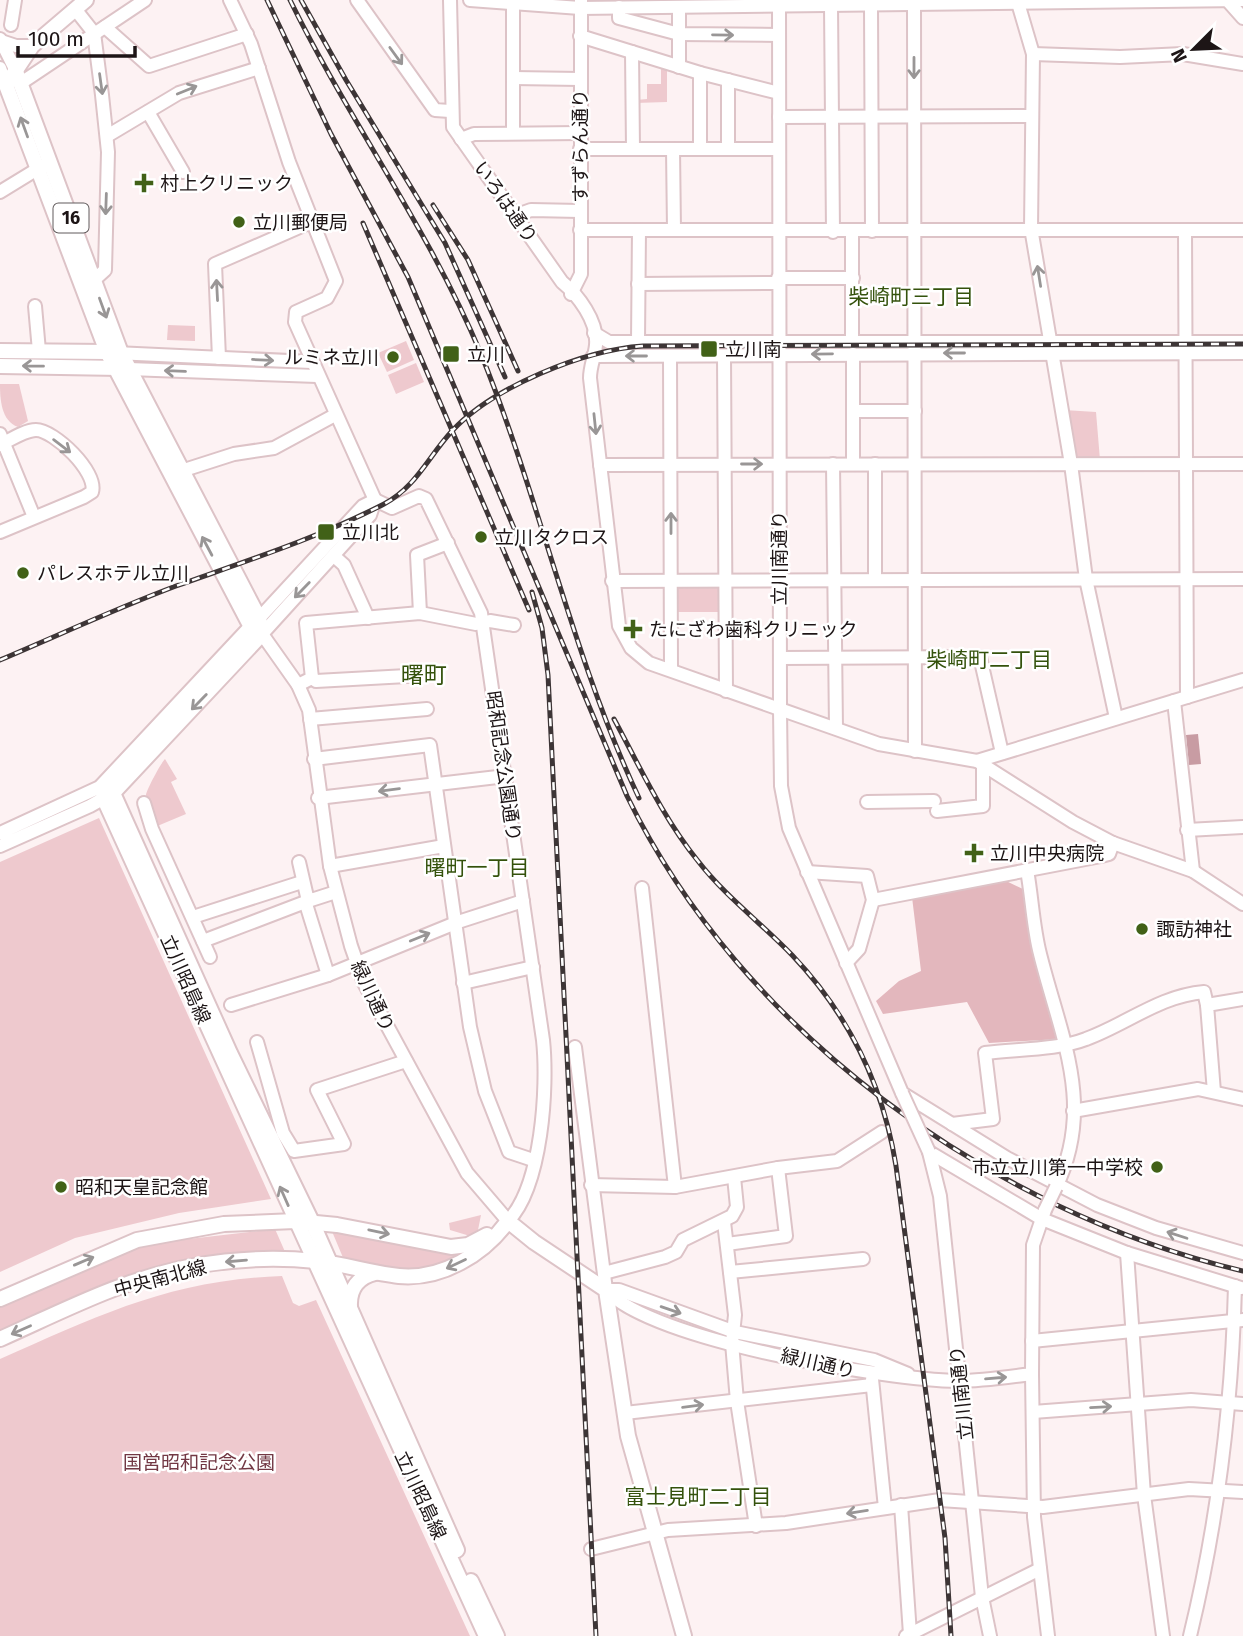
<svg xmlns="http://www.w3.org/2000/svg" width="1243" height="1636" viewBox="0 0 1243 1636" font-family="'Fira Sans','Noto Sans JP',sans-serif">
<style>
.green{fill:#eec9ce}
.forest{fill:#e3b7bd}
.water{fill:#c89ca3}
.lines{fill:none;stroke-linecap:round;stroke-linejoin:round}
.minor-casing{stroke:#ddc3c7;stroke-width:16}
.major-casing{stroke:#ddc3c7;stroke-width:18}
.minor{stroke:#fff;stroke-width:12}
.major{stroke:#fff;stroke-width:14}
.rail-casing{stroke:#3d3536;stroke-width:5}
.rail{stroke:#fff;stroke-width:2.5;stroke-dasharray:8;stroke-linecap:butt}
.minor-bridge-casing{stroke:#ddc3c7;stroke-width:16;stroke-linecap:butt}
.minor-bridge{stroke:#fff;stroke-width:12}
.oneway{stroke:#999696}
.poi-dot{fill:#416117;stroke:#fff;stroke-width:2.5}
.labels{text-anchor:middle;stroke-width:5;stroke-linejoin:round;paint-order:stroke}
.shield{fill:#fff;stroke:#615b5c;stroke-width:2}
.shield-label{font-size:18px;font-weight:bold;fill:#1d1516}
.street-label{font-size:19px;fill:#1d1516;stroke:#fff}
.poi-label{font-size:19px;fill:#1d1516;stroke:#fff;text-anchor:start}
.park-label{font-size:19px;fill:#723844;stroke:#fff}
.neighbourhood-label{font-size:21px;fill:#34520c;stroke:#fff}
.quarter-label{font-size:23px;fill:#34520c;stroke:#fff}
</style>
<rect width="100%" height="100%" fill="#fdf2f3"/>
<g class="green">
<path d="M661 64 667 66V102L635 103 636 100 647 99V84H661Z"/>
<path d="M168 325 195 326V341L167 340Z"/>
<path d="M406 341 414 360 387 372 378 353Z"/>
<path d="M416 363 424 382 396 394 388 375Z"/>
<path d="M0 384H19L28 421 18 427C1 421 0 399 0 384Z"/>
<path d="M1064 410 1096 412 1100 460 1073 461Z"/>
<path d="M680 584H720L722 612H675V588Z"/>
<path d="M165 759 177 779 171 782 186 814 155 827 146 795C147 789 161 763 165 759Z"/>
<path d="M99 818 271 1199 179 1213 75 1238 0 1272V862Z"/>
<path d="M481 1215 478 1230 470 1236 450 1230 449 1223Z"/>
<path d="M275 1229 286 1254 199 1260 0 1334V1304L101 1259 154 1243Z"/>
<path d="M331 1229 467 1250C432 1280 385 1268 344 1260Z"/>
<path d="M282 1276 293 1303 299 1306 316 1300 470 1636H0V1359C100 1315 170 1280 282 1276Z"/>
</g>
<path class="forest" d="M1004 880 1025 890 1060 1039 989 1043 967 1002 883 1014 876 1001 899 981 921 971 912 897Z"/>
<path class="water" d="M1198 734 1201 764 1189 765 1186 735Z"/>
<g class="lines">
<g class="minor-casing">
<g id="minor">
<path d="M230 0 251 44 289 162 336 281 327 298 296 312 295 322 375 500 370 515 262 634"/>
<path d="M357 0 435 110 450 111"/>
<path d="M450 0 453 127 562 282C578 295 598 321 596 345 595 356 590 366 590 378L619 626 631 648 649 663 879 744 977 761 1073 822 1113 843 1193 871 1243 904"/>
<path d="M470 0 580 8 1243 0"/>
<path d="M779 0 780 710 781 786 789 828 902 1093 1007 1158 1097 1205 1156 1228 1243 1253"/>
<path d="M914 0 915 751"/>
<path d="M1227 0 1243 18"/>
<path d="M1018 3 1033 54 1031 228 1071 464 1086 579 1116 718"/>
<path d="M513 5V133"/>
<path d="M831 6 833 232"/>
<path d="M871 6 872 231"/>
<path d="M619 7V18L679 34 779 35"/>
<path d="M679 7V67"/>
<path d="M75 9 94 33 102 95 108 152 105 270 94 280"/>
<path d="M11 25 15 0"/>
<path d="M105 27 149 66 247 34"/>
<path d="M580 36 700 73 779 93"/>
<path d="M0 39 15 69"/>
<path d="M1 41 16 46H32"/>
<path d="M632 52 633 149"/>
<path d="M1033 54 1120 57 1183 54 1243 64"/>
<path d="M0 68 6 85"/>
<path d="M700 73V149"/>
<path d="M513 78 580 79"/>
<path d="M728 80V149"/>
<path d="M21 83 145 0"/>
<path d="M148 112 183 172"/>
<path d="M779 117 1032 116"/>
<path d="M107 136 179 93 259 68"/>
<path d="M461 139 474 134 580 133"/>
<path d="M580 149H779"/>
<path d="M673 149 674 230"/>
<path d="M0 192 44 165"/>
<path d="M517 215 531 210 580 211"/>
<path d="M580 230H1243"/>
<path d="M1185 230 1187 697"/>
<path d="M778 278H853"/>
<path d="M638 284 778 283"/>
<path d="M571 294 581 274V0"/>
<path d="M35 306 39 351"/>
<path d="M594 333 609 342H1243"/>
<path d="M638 341 639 230"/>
<path d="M852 342V231"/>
<path d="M115 353 311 362"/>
<path d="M853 354V411H915"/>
<path d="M593 356 1243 353"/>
<path d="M670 356 671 669"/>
<path d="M724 356 726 691"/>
<path d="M219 358 215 264 311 222"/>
<path d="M129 369 317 376"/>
<path d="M0 434 34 517"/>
<path d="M0 445C10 440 25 430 36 430 54 430 98 472 92 492L84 497 0 532"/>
<path d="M833 464 836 728"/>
<path d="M853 464V411"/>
<path d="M600 465 1243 464"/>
<path d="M181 471 234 454 274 448 335 415"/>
<path d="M419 496 426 499 481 613 543 1040C548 1087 542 1186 508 1221L467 1173 364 983 351 946 330 866 309 710 298 685 262 634 251 627 363 506 375 500 392 508Z"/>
<path d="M335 557 344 565 368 618"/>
<path d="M875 580V464"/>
<path d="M612 581 1243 579"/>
<path d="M420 613 417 555 448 543"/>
<path d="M780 658 980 657 1002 753"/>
<path d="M312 678 316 681 425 675"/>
<path d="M298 685 312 678 306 623 420 613 476 624 490 621 514 625"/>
<path d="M1174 701 1193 871"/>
<path d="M310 719 427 709"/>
<path d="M314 759 430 745 470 1027 485 1091 509 1152 533 1160"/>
<path d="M977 761 1243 680"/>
<path d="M318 798 506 776"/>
<path d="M867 802 934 801"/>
<path d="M144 803 152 829 210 957"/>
<path d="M937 811 983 806V766"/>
<path d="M1187 830 1243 827"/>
<path d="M0 833 102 786 113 793 90 806 0 846"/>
<path d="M299 862 308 901 336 892"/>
<path d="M330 866 444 846"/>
<path d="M1027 870C1032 898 1033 927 1040 954 1060 1035 1096 1105 1056 1187"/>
<path d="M807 872 867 876 873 900 859 949 846 963"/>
<path d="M642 888 675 1187"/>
<path d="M873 900 1101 856 1109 854 1113 843"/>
<path d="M306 904 328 975"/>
<path d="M193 917 302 882"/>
<path d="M203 941 308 901"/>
<path d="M463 983 533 967"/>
<path d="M231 1005 328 975 458 922 523 901"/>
<path d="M257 1042 283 1133 294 1151 344 1144 317 1090 406 1061"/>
<path d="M575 1047 606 1290"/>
<path d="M1214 1092 1207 1005 1243 999"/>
<path d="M1073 1111 1198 1089 1243 1099"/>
<path d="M952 1124 993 1119 985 1053C1014 1049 1058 1050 1086 1039 1127 1024 1159 996 1204 992L1207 1005"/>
<path d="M929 1152 940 1196 982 1597 990 1636"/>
<path d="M929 1152 1042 1219 1127 1253 1241 1288"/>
<path d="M591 1185 675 1187 778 1168 837 1161 882 1132"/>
<path d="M1045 1210 1033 1245 1032 1374 1034 1517 1048 1636"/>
<path d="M724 1222 735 1315 732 1343 737 1401 756 1526"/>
<path d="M727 1244 786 1236 778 1168"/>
<path d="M1127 1253 1144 1495 1163 1636"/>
<path d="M730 1272 863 1259"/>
<path d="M604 1273 665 1257 676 1252 683 1240 732 1216 737 1207 734 1177"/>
<path d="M606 1290C652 1341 887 1380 958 1381 982 1381 1008 1377 1032 1374"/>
<path d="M606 1290H619L735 1332 874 1360 908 1374"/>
<path d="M1032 1341 1243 1320"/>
<path d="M872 1379 885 1508"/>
<path d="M1033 1412 1191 1400 1243 1404"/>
<path d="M625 1413 872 1385"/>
<path d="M901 1505 910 1634"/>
<path d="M591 1549 668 1530 786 1523 940 1500 1043 1507 1189 1489 1243 1492"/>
<path d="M906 1636 1040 1569"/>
<path d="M1190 1636C1218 1521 1232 1404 1235 1286"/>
</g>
</g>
<g class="major-casing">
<g id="major">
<path d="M86 0 32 46 6 85 107 352 251 627 102 786 104 799 486 1636"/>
<path d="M15 69 121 353 259 618 262 634 113 793 230 1053 312 1222 457 1550"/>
<path d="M0 351 107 352"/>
<path d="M0 366 120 368"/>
<path d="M508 1221 534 1242 606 1290 628 1436 684 1636"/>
<path d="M0 1299 137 1240 224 1224 295 1221 337 1225 451 1247 468 1245 487 1235"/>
<path d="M350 1307C349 1289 358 1277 375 1273"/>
<path d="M0 1339C63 1311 125 1278 194 1266 233 1259 276 1257 316 1261 344 1264 371 1273 399 1276 442 1280 484 1254 508 1221"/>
<path d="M471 1581 497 1636"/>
</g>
</g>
<use href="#minor" class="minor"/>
<use href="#major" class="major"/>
<g class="rail-casing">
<g id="rail">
<path d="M267 0 331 134 408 277 627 796C742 1032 990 1211 1243 1271"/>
<path d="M290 0C349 121 429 229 481 354 540 499 572 656 639 798"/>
<path d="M301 0 346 80 445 243 505 377"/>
<path d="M433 205 468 260 518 371"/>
<path d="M363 223 529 610"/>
<path d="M532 592 542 628 548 675 596 1636"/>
<path d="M0 660C59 635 117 608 176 586 246 561 318 538 384 504 416 487 428 457 452 431 493 387 583 350 643 346L1243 344"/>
<path d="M614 719C640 767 663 818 698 861 725 896 761 923 792 955 849 1015 883 1084 896 1166L945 1538 951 1636"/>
</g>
</g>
<use href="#rail" class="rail"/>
<g class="minor-bridge-casing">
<g id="minor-bridge">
<path d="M902 1093 929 1152"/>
<path d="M1045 1210 1056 1187"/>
</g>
</g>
<use href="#minor-bridge" class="minor-bridge"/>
</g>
<defs><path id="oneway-shaft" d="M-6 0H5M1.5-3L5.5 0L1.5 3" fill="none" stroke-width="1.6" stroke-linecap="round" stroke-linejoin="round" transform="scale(1.75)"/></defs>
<g class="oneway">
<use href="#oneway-shaft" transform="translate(723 35) rotate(1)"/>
<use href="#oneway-shaft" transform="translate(396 56) rotate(54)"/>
<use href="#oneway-shaft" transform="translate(914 68) rotate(90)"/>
<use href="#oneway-shaft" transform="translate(101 84) rotate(82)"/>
<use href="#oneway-shaft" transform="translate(187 90) rotate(-22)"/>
<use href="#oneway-shaft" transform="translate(24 127) rotate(-110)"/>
<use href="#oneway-shaft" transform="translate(106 204) rotate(92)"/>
<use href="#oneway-shaft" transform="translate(1039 276) rotate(-99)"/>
<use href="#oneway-shaft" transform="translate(217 290) rotate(-93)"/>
<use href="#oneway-shaft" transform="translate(103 308) rotate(70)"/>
<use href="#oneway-shaft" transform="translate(954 353) rotate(-180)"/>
<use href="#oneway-shaft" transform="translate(822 354) rotate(179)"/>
<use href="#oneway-shaft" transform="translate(636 356) rotate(180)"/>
<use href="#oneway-shaft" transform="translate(263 360) rotate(3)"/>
<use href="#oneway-shaft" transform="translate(33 366) rotate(-179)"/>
<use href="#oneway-shaft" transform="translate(175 371) rotate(-178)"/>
<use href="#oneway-shaft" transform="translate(595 424) rotate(84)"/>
<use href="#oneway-shaft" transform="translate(62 446) rotate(37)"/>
<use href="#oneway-shaft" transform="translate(752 464)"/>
<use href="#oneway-shaft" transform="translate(671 523) rotate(-90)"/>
<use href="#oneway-shaft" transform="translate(207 546) rotate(-118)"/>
<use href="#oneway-shaft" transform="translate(302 590) rotate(134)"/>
<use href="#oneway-shaft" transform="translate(199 702) rotate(134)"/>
<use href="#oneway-shaft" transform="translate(389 790) rotate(173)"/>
<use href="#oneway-shaft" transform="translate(420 937) rotate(-22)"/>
<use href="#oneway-shaft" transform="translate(284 1196) rotate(-114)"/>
<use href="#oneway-shaft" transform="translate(379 1232) rotate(12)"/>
<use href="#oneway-shaft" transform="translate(1177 1235) rotate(-162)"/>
<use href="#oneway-shaft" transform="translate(84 1261) rotate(-23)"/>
<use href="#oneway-shaft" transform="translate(236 1261) rotate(175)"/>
<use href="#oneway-shaft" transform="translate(456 1264) rotate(155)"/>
<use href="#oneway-shaft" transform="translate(671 1310) rotate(19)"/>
<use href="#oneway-shaft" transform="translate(21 1330) rotate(156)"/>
<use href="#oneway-shaft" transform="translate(996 1378) rotate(-5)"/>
<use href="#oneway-shaft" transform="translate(693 1406) rotate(-7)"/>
<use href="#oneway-shaft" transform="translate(1101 1407) rotate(-3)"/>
<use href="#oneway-shaft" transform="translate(857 1512) rotate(171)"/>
</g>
<g class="poi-dot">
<path d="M140.5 172.5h7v7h7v7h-7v7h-7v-7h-7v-7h7z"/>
<circle cx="239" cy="222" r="7"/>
<rect x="700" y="340" width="18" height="18" rx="3.5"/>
<rect x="442" y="345" width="18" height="18" rx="3.5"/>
<circle cx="393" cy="357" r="7"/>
<rect x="317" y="523" width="18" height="18" rx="3.5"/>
<circle cx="481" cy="537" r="7"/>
<circle cx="23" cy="573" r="7"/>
<path d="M629.5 618.5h7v7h7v7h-7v7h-7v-7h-7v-7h7z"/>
<path d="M970.5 842.5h7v7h7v7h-7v7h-7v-7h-7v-7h7z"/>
<circle cx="1142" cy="929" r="7"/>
<circle cx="1157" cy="1167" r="7"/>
<circle cx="61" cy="1187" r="7"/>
</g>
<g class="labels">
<rect class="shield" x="53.5" y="203.5" width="35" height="29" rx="5"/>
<g class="shield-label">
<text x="71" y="224">16</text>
</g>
<g class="street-label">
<text transform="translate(580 146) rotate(-90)" y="7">すずらん通り</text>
<text transform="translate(506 202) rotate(55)" y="7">いろは通り</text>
<text transform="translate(779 558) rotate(-90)" y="7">立川南通り</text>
<text transform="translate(504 766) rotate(82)" y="7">昭和記念公園通り</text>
<text transform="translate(186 979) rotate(66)" y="7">立川昭島線</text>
<text transform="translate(373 996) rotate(65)" y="7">緑川通り</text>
<text transform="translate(160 1278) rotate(-15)" y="7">中央南北線</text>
<text transform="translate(818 1363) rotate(13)" y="7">緑川通り</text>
<text transform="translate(961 1393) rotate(-96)" y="7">立川南通り</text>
<text transform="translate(421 1495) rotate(65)" y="7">立川昭島線</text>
</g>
<g class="poi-label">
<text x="160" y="190">村上クリニック</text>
<text x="253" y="229">立川郵便局</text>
<text x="725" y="356">立川南</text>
<text x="467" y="361">立川</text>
<text x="379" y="364" text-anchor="end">ルミネ立川</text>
<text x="342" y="539">立川北</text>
<text x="495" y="544">立川タクロス</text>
<text x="37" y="580">パレスホテル立川</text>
<text x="649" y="636">たにざわ歯科クリニック</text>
<text x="990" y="860">立川中央病院</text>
<text x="1156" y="936">諏訪神社</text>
<text x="1143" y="1174" text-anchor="end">市立立川第一中学校</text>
<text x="75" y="1194">昭和天皇記念館</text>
</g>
<g class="park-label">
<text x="199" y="1469">国営昭和記念公園</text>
</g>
<g class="neighbourhood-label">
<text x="911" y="304">柴崎町三丁目</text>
<text x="989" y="667">柴崎町二丁目</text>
<text x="477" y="875">曙町一丁目</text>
<text x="698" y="1504">富士見町二丁目</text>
</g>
<g class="quarter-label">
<text x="424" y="683">曙町</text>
</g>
</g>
<g transform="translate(1194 49) rotate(246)" stroke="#ffffff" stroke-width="5" paint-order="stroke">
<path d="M0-5L12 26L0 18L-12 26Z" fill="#1d1516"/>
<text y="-10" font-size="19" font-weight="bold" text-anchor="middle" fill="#1d1516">N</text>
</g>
<path d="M18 46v10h117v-10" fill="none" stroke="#1d1516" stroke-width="3.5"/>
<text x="28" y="46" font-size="21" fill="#1d1516" stroke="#ffffff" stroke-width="5" paint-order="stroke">100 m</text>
</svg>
